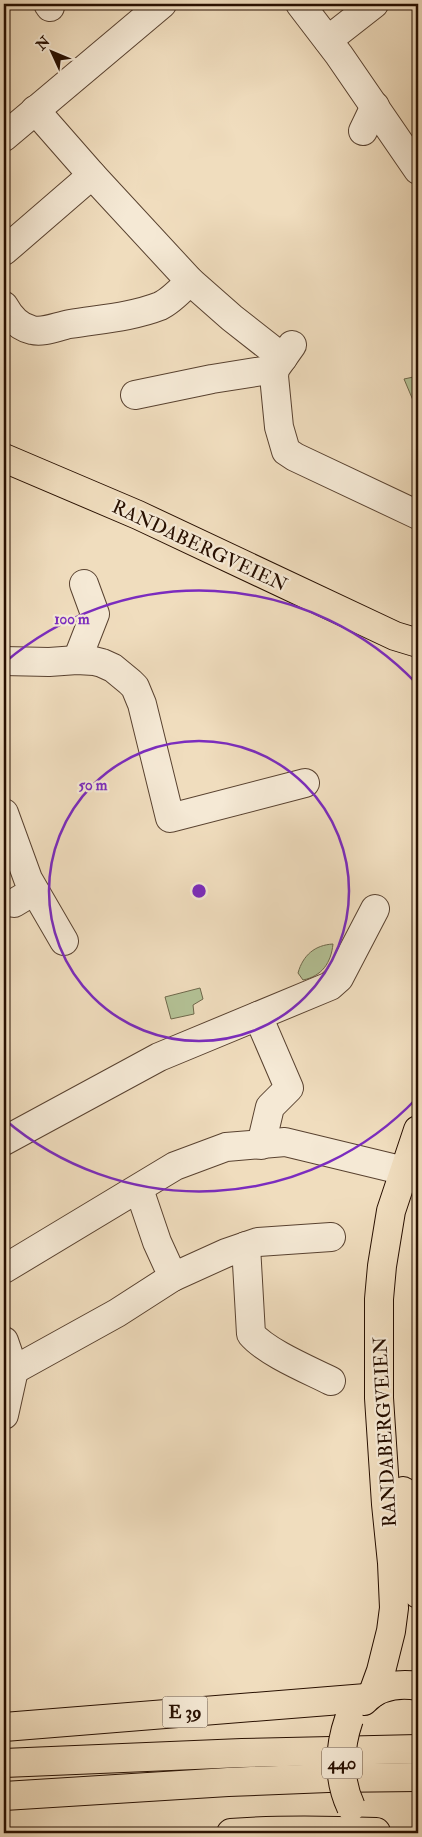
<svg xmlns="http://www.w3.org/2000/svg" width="422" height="1837" viewBox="0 0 422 1837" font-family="'IM FELL Double Pica',serif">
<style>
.green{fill:#b4c296;stroke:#6e684b}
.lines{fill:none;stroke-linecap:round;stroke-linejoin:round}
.minor-casing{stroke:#594230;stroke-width:30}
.major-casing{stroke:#270f00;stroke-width:30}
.highway-casing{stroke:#270f00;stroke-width:30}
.minor{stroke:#f5e9d5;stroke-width:28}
.major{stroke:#f0ddbe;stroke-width:28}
.highway{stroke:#f0ddbe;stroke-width:28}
.major-bridge-casing{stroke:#270f00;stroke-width:30;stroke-linecap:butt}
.major-bridge{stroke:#f0ddbe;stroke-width:28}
.ring{fill:none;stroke:#7b2cbf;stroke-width:2.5}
.labels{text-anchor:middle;stroke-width:4.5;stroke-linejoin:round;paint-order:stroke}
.shield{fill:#f5e9d5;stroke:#655040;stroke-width:1}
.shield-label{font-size:18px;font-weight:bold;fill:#270f00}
.street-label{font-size:19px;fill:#270f00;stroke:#f5e9d5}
.centre{fill:#7b2cbf;stroke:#f5e9d5;stroke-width:2.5}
.ring-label{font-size:15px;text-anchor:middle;font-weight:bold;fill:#7b2cbf;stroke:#f5e9d5;stroke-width:4.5;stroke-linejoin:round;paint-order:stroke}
</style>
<rect width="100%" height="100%" fill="#f0ddbe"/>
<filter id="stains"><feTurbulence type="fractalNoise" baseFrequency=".004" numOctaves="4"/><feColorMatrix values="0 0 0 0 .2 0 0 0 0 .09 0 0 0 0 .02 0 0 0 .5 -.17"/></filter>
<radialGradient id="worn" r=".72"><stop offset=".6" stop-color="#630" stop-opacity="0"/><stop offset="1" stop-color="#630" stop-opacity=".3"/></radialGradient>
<g class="green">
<path d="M418 376V406L415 405 404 379Z"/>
<path d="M333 944C331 963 322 976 303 980L298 973C303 955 315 945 333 944Z"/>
<path d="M200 988 203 999 193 1005 194 1014 171 1019 165 997Z"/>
</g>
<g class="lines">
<g class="minor-casing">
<g id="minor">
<path d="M48 4 50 7"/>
<path d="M300 4 339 55 418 170"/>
<path d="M328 40 374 4"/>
<path d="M35 110 92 175 190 281 232 318 283 358"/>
<path d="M363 131 375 106"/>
<path d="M4 137 162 4"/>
<path d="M4 251 92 175"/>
<path d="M4 306C10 317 18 327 32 330 44 333 58 326 70 324 100 319 132 317 160 306 171 301 182 289 190 281"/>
<path d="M292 345 275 369 274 376 279 427 286 451 295 457 418 515"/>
<path d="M135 395 212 379 275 369"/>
<path d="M77 660 95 614 84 584"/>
<path d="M4 661 49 662 77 660 94 661 102 663 113 668 130 682 135 687 142 704 170 818 305 783"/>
<path d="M4 813 28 879 64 941"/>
<path d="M14 903 34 891"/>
<path d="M258 1016 289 1088 270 1107 261 1145"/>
<path d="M4 1141 159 1057 330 986 339 978 375 909"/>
<path d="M246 1246 251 1334C266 1352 309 1370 331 1381"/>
<path d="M4 1269 175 1166 226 1147 285 1142 405 1171"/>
<path d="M173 1277 226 1253 258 1242 331 1237"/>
<path d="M4 1341 14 1370 4 1415"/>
<path d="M14 1370 117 1313 173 1277 157 1242 139 1189"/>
</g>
</g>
<g class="major-casing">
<g id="major">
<path d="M4 458 138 515 395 636 418 643"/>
<path d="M403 1491 418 1594"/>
<path d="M373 1693 381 1671 391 1631 394 1608 392 1563 386 1504 379 1398V1299L382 1266 391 1211 418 1130"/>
<path d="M364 1701C378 1686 399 1683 418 1686"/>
</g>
</g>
<g class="highway-casing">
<g id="highway">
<path d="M4 1727 366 1698"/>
<path d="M4 1763 242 1753 418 1749"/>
<path d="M4 1796 228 1782 328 1778 418 1777"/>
<path d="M231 1833C280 1829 327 1830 376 1832"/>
</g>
</g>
<use href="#minor" class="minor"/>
<use href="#major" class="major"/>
<use href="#highway" class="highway"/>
<g class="major-bridge-casing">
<path id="major-bridge" d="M349 1719C339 1748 338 1779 351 1807"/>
</g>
<use href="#major-bridge" class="major-bridge"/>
</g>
<g class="ring">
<circle cx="199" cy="891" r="150"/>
<path d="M417 1098A300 300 0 0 1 4 1119M4 663A300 300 0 0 1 417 684"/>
</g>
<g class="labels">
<g class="shield">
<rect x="162.5" y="1696.5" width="45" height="31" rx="4"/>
<rect x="322" y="1747.5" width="40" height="31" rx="4"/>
</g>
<g class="shield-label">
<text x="185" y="1718">E 39</text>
<text x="342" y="1769">440</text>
</g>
<g class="street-label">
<text transform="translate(200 545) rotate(25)" y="7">RANDABERGVEIEN</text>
<text transform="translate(384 1432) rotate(-93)" y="7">RANDABERGVEIEN</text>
</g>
</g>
<circle cx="199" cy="891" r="8" class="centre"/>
<g class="ring-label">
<text x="72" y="624">100 m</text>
<text x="93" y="790">50 m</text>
</g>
<rect width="422" height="1837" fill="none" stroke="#f0ddbe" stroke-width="20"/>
<rect x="5" y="5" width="412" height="1827" fill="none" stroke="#270f00" stroke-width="2.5"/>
<rect x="10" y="10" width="402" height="1817" fill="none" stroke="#270f00"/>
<g transform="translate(52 52) rotate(314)" stroke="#f5e9d5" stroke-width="4" paint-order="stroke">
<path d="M0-4L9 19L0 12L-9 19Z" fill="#270f00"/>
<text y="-8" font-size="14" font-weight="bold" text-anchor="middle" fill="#270f00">N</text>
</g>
<rect width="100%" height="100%" filter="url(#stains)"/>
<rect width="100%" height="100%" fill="url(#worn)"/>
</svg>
